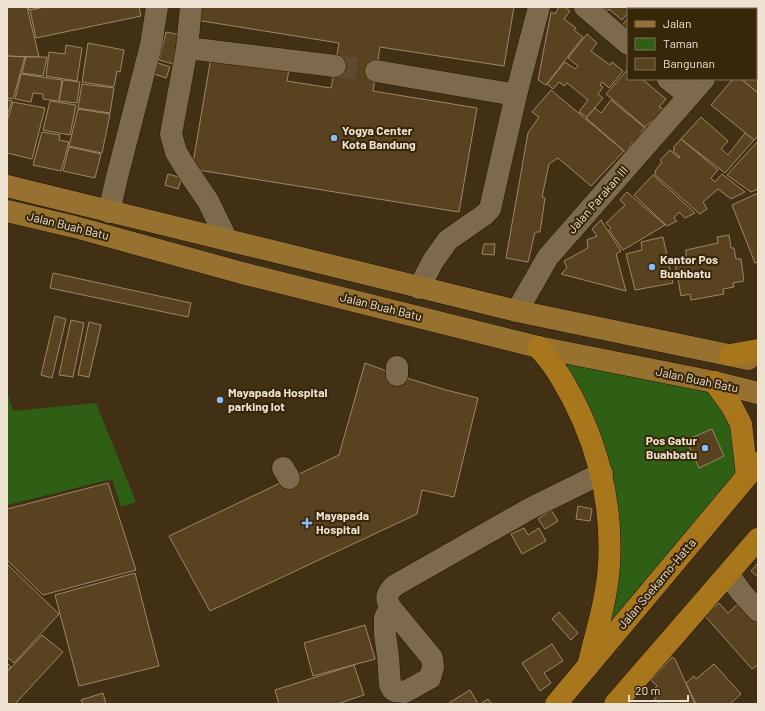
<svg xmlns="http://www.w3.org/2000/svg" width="765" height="711" viewBox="0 0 765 711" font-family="Barlow,sans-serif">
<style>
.green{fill:#2f5f15}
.building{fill:#58421f;stroke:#9c8769}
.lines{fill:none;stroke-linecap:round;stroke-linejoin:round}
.minor-tunnel{stroke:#5c4b30;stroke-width:22;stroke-dasharray:22 11;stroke-linecap:butt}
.minor-casing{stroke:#281800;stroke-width:23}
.major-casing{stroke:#281800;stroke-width:23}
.highway-casing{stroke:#281800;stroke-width:23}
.minor{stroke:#7d694c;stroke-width:22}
.major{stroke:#97712f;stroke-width:22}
.highway{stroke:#a8761b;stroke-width:22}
.poi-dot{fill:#8bbafc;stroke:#382609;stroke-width:1.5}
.labels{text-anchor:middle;stroke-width:4;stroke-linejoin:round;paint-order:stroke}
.poi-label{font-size:12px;font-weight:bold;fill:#eee2d2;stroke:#382609;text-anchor:start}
.street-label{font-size:12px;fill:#eee2d2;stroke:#382609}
</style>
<rect width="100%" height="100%" fill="#423014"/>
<g class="green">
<path d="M546 345 715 386 730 417 738 449 736 486 594 655 613 535Z"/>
<path d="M7 392 13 411 96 403 136 502 121 507 112 479 7 505Z"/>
</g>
<g class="building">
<path d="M7 7H27L39 57 7 56Z"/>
<path d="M28 7H44L29 10Z"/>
<path d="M45 7H139L141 16 36 38 30 10Z"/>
<path d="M198 7H514L504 66 380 47 373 91 477 108 459 212 192 169 211 57 289 69 287 81 331 88 339 43 196 20Z"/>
<path d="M559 7H564L570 11 564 19 576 28 574 30 583 37 546 85 538 80 551 12 555 14Z"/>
<path d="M603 7H633L631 9H628V13L622 20 609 9 608 11Z"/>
<path d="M633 7H659L658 9H636Z"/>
<path d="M678 7H727L729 9H676Z"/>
<path d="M628 18V34L620 28Z"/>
<path d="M166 32 180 35 173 64 159 60Z"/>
<path d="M587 34 597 43 591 51 610 65 612 62 623 71 609 88 602 82 600 85 603 87 598 94 603 98 587 117 579 112 588 100 567 83 564 86 559 82 553 89 547 84 565 62 575 69 578 66 568 58Z"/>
<path d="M88 43 124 50 120 72 117 71 114 87 82 82Z"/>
<path d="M66 45 82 48 77 81 46 76 49 52 65 54Z"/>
<path d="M758 46V93L741 79H756V49Z"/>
<path d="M7 56 25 57 13 99 7 98Z"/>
<path d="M26 57H47L43 76 22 73Z"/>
<path d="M158 63 170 67 166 78 154 74Z"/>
<path d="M628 69V79H642L666 99 659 107 663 109 654 121 653 120 645 127 606 94Z"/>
<path d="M21 74 62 80 59 101 43 99V94L33 93 31 102 15 99Z"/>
<path d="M733 79H741L758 93V136L754 140 711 105Z"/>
<path d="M63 80 80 82 77 103 59 101Z"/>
<path d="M82 84 114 88 110 113 78 108Z"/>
<path d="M551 90 624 151 591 186 558 158 549 164 542 197 545 198 540 232H535L528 262 506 258 528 133 539 117 532 112Z"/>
<path d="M7 100 12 101 7 115Z"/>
<path d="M611 100 645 128 641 132 644 135 635 144 633 142 628 148 632 152 629 155 586 118 595 108 601 113Z"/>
<path d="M50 101 76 105 70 135 43 130Z"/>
<path d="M13 102 45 108 32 159 7 153V121Z"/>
<path d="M78 109 110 114 102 153 69 146Z"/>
<path d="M701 117 728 141 721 149 728 155 745 133 754 140 725 173 681 139Z"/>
<path d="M42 132 60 135 59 140 69 142 61 171 33 165Z"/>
<path d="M681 139 718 170 711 178 715 182 722 174 745 192 731 199 718 189 703 202 707 209 700 214 654 174 656 172 655 171 662 162 660 160 670 150 679 158 680 157 673 151 675 149 673 148Z"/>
<path d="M758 141V189L751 192 727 175Z"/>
<path d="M69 147 101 154 95 178 63 171Z"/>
<path d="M168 174 182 178 178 189 165 185Z"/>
<path d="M653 175 695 213 685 218 679 212 674 218 677 221 667 226 634 195Z"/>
<path d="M627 192 665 225 623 250 609 230 611 228 606 223 625 205 620 200Z"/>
<path d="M758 193V262L755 263 732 205Z"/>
<path d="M601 220 621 251 616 254 626 291 561 274 567 268 564 261 588 248 587 240 597 236 592 229Z"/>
<path d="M729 235 731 248H734L736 259H741L744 281 733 283 734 287 723 289 724 294 691 300 690 294 681 296 675 263 686 260V250L718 243 717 237Z"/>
<path d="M663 237 673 283 635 290 626 254 642 250 641 242Z"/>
<path d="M484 244H495L494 255 482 254Z"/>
<path d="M53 273 191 303 188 317 50 288Z"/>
<path d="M55 316 66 319 52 378 41 375Z"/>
<path d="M71 320 84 323 73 377 59 375Z"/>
<path d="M89 322 101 325 89 377 78 375Z"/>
<path d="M365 363 397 375 446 390 478 398 454 497 422 490 417 514 210 611 169 536 339 455Z"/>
<path d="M712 429 724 456 699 468 686 440Z"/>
<path d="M108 483 136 570 43 595 7 560V509Z"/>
<path d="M578 506 592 509 590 521 576 519Z"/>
<path d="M551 510 558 521 545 529 538 519Z"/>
<path d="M524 528 528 535 539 528 546 541 522 554 511 534Z"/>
<path d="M758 563V577L751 571Z"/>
<path d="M7 564 59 614 14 663 7 657Z"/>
<path d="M135 573 159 666 79 686 55 595Z"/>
<path d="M740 602 758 622V665L752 669 705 616 719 603 728 613Z"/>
<path d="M559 612 578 633 571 640 552 619Z"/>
<path d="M365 625 375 659 313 676 304 643Z"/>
<path d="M42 635 63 652 15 704H7V672Z"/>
<path d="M552 644 563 661 544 673 551 683 540 691 522 663Z"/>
<path d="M672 657 675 659 695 704H660L654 699 658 695 653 690 657 686 651 680Z"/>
<path d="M7 663 11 667 7 672Z"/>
<path d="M714 664 741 694 730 704H696L686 683 694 676 696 679Z"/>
<path d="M354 665 364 695 337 704H279L275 690Z"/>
<path d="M470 690 478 704H449V703Z"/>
<path d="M103 693 106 704H83L81 700Z"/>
<path d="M488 699 492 704H480Z"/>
</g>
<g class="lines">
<path class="minor-tunnel" d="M335 66 376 71"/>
<g class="minor-casing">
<g id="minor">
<path d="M191 7 187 48 171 134 176 152 185 167 208 201 227 240"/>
<path d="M585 7 628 44"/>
<path d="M756 19 758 17"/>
<path d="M187 48 335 66"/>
<path d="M376 71 516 95"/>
<path d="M668 79 689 96"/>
<path d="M109 212 117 177 151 45 157 7"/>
<path d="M419 288 433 261 448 240 484 215 490 209 516 95 539 7"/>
<path d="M517 311 548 257 704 79"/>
<path d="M397 375V367"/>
<path d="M283 468 289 478"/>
<path d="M728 574 741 592 758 611"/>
<path d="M390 607 385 618V634L388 656 390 685 393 690 395 691 405 692 430 678 433 667 432 658 390 607C385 597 387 594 394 586L531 508 602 473"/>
</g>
</g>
<g class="major-casing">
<g id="major">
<path d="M7 186 517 311 748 359"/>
<path d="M7 211 75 227 242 273 538 347 714 382 758 393"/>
</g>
</g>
<g class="highway-casing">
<g id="highway">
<path d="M538 347C546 356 554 366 560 376 595 433 613 498 609 565 607 599 596 633 588 666"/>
<path d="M730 355 758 350"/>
<path d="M714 382 731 405 741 424 747 476"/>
<path d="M556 704 758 463"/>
<path d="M615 704 758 539"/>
</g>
</g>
<use href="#minor" class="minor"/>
<use href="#major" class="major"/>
<use href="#highway" class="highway"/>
</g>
<g class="poi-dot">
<circle cx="334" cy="138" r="4"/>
<circle cx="652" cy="267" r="4"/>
<circle cx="220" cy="400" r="4"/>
<circle cx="705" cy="448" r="4"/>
<path d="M305 517h4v4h4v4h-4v4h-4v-4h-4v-4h4z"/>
</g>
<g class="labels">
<g class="poi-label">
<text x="342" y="135">Yogya Center<tspan x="342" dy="14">Kota Bandung</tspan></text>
<text x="660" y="264">Kantor Pos<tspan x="660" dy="14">Buahbatu</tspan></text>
<text x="228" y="397">Mayapada Hospital<tspan x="228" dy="14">parking lot</tspan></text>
<text x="697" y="445" text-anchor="end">Pos Gatur<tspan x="697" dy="14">Buahbatu</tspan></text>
<text x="316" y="520">Mayapada<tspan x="316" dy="14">Hospital</tspan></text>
</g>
<g class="street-label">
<text transform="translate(598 200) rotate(-49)" y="4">Jalan Parakan III</text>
<text transform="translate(68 226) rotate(14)" y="4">Jalan Buah Batu</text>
<text transform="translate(381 307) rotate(14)" y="4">Jalan Buah Batu</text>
<text transform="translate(697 380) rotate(12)" y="4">Jalan Buah Batu</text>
<text transform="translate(657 584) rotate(-50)" y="4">Jalan Soekarno-Hatta</text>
</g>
</g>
<rect width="765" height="711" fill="none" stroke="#eee2d2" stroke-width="16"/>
<rect x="627" y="8" width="130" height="72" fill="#382609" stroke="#817159"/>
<rect x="635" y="21" width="20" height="6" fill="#97712f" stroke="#817159"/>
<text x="663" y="28" font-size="12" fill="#eee2d2">Jalan</text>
<rect x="635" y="38" width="20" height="12" fill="#2f5f15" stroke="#817159"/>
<text x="663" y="48" font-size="12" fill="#eee2d2">Taman</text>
<rect x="635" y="58" width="20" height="12" fill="#58421f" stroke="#817159"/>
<text x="663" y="68" font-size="12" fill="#eee2d2">Bangunan</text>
<path d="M629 695v6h59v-6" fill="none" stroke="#eee2d2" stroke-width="2"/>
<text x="635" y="695" font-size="12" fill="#eee2d2" stroke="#382609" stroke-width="3" paint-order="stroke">20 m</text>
</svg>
